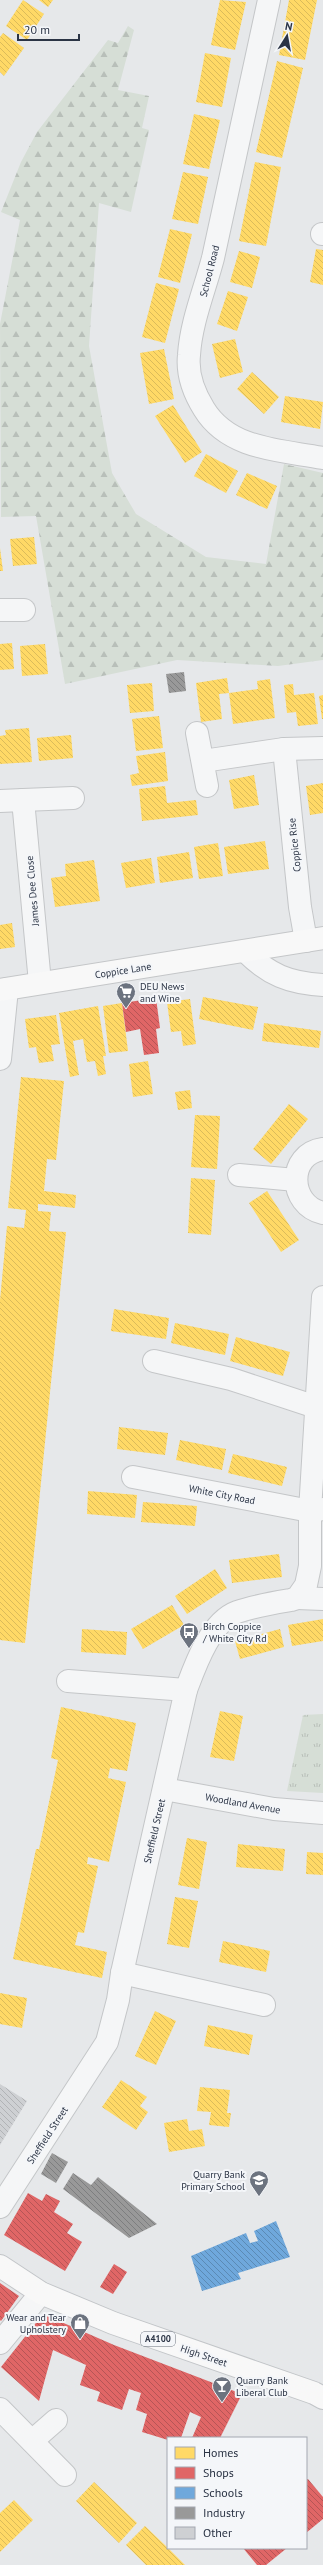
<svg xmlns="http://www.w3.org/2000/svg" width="323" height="2565" viewBox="0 0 323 2565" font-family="'PT Sans',sans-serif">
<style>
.grass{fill:url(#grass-tufts)}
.forest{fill:url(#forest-firs)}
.homes{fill:url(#homes-back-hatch)}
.shops{fill:url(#shops-back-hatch)}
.schools{fill:url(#schools-back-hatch)}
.industry{fill:url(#industry-back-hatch)}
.building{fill:url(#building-back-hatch)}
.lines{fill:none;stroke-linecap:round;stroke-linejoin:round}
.street-casing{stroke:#c4c6c8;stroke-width:24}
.secondary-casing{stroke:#c4c6c8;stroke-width:24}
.primary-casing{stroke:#c2c5c8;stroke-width:24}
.street{stroke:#f5f6f7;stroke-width:22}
.secondary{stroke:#f8f8f8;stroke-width:22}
.primary{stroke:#f8f8f8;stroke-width:22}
.labels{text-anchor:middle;stroke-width:4;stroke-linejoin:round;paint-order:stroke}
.shield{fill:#f4f6f9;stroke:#676e7b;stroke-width:1}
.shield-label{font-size:9px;font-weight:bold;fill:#2b3445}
.street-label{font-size:10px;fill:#2b3445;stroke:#f4f6f9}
.poi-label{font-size:10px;fill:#2b3445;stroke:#f4f6f9;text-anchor:start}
</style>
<defs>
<pattern id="grass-tufts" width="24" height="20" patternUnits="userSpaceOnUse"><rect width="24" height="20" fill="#d6ded6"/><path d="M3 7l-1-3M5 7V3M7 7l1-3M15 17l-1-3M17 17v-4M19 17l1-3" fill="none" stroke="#b8bfb9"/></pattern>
<pattern id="forest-firs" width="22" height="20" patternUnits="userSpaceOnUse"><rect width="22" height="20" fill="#d6ded6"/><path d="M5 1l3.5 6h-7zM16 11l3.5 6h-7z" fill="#b8bfb9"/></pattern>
<pattern id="homes-back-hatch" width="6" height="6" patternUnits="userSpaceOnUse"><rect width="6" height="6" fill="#ffd966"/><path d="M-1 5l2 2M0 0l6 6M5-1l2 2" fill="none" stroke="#dbbb5a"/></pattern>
<pattern id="shops-back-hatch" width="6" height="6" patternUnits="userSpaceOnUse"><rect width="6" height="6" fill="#e06666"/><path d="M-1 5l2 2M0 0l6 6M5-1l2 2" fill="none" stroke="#b65556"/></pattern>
<pattern id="schools-back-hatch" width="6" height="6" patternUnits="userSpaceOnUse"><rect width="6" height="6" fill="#6fa8dc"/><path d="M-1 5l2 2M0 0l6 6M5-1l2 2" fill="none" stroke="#5b8ab4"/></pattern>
<pattern id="industry-back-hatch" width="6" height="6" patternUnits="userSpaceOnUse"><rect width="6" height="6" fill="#999"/><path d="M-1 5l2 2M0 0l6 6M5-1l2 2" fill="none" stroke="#7d7e7f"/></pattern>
<pattern id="building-back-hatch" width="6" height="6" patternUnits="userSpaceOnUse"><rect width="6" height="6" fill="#ced0d3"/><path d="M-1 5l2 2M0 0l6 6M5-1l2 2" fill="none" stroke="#b1b3b6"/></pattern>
</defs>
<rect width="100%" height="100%" fill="#e6e8ea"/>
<path class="grass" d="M323 1714V1793L287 1791 303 1715Z"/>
<path class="forest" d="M128 26 134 30 118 90 149 96 142 128 149 130 131 212 99 203 89 346 112 473 136 514 206 557 266 564 284 464 323 473V660L278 666 177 660 65 684 36 516 1 517 0 324 20 220 1 212 21 162 37 132 108 40 118 43Z"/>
<g class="homes">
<path d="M23 0 44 14 27 40 6 26Z"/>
<path d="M39 0H53L48 7Z"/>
<path d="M220 0 246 2 235 50 211 45Z"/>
<path d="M289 0H317L305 60 279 55Z"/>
<path d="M3 33 24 48 4 76 0 72V37Z"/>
<path d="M205 53 231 58 222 107 196 102Z"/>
<path d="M277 61 303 68 282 158 256 152Z"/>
<path d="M194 114 220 120 209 169 183 164Z"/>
<path d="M255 162 281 167 266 246 239 241Z"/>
<path d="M183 172 208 177 198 224 172 219Z"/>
<path d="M170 229 192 234 180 283 158 277Z"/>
<path d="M316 249 323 250V285L310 282Z"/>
<path d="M239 251 260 257 252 288 230 282Z"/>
<path d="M156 283 179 289 165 343 142 337Z"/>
<path d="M228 291 248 297 237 331 217 324Z"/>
<path d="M235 339 243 372 220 378 212 344Z"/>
<path d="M164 349 174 399 149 404 140 353Z"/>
<path d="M252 372 279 397 264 414 237 389Z"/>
<path d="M285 396 323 402 320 429 281 422Z"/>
<path d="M173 405 202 452 185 463 155 416Z"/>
<path d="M206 454 238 471 226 493 194 476Z"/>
<path d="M247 473 277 486 267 509 236 495Z"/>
<path d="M34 537 37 564 13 566 10 539Z"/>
<path d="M0 548 3 571H0Z"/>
<path d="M12 643 14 669 0 670V644Z"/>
<path d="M45 644 48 674 22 676 20 646Z"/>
<path d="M227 678 229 693 219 694 222 719 201 722 196 683Z"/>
<path d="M270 679 275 718 233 724 229 693 258 689 257 681Z"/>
<path d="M152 683 154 711 130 713 127 685Z"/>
<path d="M293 684 294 695 314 693 318 724 298 726 296 712 287 713 284 685Z"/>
<path d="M323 695V719H322L319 696Z"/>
<path d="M159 716 163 748 136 751 132 719Z"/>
<path d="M29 728 32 762 0 764V736L6 735 5 730Z"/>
<path d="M71 735 73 758 39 761 37 738Z"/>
<path d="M165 752 168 781 132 786 130 775 139 773 136 756Z"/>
<path d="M254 775 259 805 234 809 229 780Z"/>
<path d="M323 783V813L310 815 306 786Z"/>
<path d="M165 786 167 803 196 800 198 815 142 821 139 789Z"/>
<path d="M265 841 269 869 228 874 224 847Z"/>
<path d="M218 843 223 876 199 879 194 847Z"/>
<path d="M189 852 193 878 160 883 157 857Z"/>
<path d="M151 858 155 883 126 888 121 863Z"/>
<path d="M94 860 100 901 55 907 51 878 66 876 65 864Z"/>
<path d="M12 923 15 947 0 949V925Z"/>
<path d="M203 997 258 1007 253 1030 199 1019Z"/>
<path d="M190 999 196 1044 183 1046 181 1031 171 1032 167 1002Z"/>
<path d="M122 1003 128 1051 109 1053 103 1006Z"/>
<path d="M98 1006 106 1056H103L106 1074 98 1076 95 1061 87 1062 83 1039 73 1041 79 1075 70 1077 59 1013Z"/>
<path d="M56 1015 60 1044 51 1045 54 1061 39 1063 36 1047 29 1048 25 1019Z"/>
<path d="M264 1023 321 1031 319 1048 262 1041Z"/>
<path d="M148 1061 153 1094 133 1097 129 1064Z"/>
<path d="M21 1077 64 1081 56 1160 47 1159 44 1191 76 1195 75 1208 38 1204V1211L51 1212 49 1231 66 1232 25 1643 0 1640V1300L7 1226 24 1228 26 1210 8 1208Z"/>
<path d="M190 1090 192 1108 178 1110 175 1092Z"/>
<path d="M289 1104 308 1119 271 1164 253 1149Z"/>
<path d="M195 1115 220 1116 217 1169 191 1167Z"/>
<path d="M191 1178 215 1180 211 1235 188 1233Z"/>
<path d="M267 1191 299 1240 281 1252 249 1203Z"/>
<path d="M114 1309 169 1318 166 1339 111 1331Z"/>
<path d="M175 1323 229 1334 225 1355 171 1343Z"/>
<path d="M236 1337 290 1352 283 1376 230 1361Z"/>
<path d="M119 1427 168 1433 165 1455 117 1449Z"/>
<path d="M180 1440 226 1449 222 1470 176 1460Z"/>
<path d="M233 1454 287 1467 282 1486 228 1473Z"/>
<path d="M88 1491 137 1495 135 1518 87 1514Z"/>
<path d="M143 1502 197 1506 195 1526 141 1522Z"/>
<path d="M279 1554 282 1577 232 1583 229 1560Z"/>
<path d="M215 1569 227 1588 187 1614 175 1596Z"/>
<path d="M172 1605 184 1625 143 1649 131 1629Z"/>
<path d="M323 1619V1641L292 1646 288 1625Z"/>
<path d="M82 1629 127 1632 126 1655 81 1652Z"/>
<path d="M280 1629 284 1647 240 1659 235 1641Z"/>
<path d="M61 1707 136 1723 127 1771 110 1768 108 1778 126 1782 109 1862 88 1857 87 1864 98 1866 84 1933 78 1932 75 1945 107 1952 102 1978 13 1959 36 1849H39L58 1760 51 1758Z"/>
<path d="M220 1711 243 1716 234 1761 210 1757Z"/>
<path d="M187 1838 207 1842 199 1889 178 1885Z"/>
<path d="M238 1844 285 1849 283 1871 236 1867Z"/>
<path d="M307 1852 323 1853V1875L306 1874Z"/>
<path d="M175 1897 198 1901 189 1948 167 1944Z"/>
<path d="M223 1941 270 1951 266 1972 219 1962Z"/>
<path d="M0 1993 27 1998 22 2028 0 2024Z"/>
<path d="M155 2011 176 2021 156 2065 135 2056Z"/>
<path d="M208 2025 253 2035 249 2055 204 2046Z"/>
<path d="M121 2080 147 2097 140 2106 148 2112 136 2130 102 2107Z"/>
<path d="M200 2087 230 2090 227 2113H231L229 2127 209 2125 211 2112 197 2111Z"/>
<path d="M187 2119 189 2131 202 2129 205 2146 169 2152 164 2123Z"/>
<path d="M94 2482 137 2523 119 2543 76 2501Z"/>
<path d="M14 2500 33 2520 0 2552V2513Z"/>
<path d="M145 2526 168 2548 185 2565H146L126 2545Z"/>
</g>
<g class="shops">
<path d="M156 998 160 1028 156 1029 159 1053 144 1055 140 1029 126 1032 122 1003Z"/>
<path d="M28 2193 42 2201 46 2194 60 2201 54 2212 73 2224 67 2233 82 2242 65 2271 4 2235Z"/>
<path d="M114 2264 127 2272 113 2294 100 2287Z"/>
<path d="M0 2283 19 2296 1 2321 0 2320Z"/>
<path d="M43 2314 114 2345 242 2394 220 2438H192L201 2417 190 2412 181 2438H168V2440L142 2432 147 2414 136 2410 141 2393 129 2389 122 2410 97 2401 100 2392 80 2385 86 2365 53 2350 39 2401 1 2367Z"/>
<path d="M308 2479 323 2497V2519L306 2533V2480Z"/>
<path d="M243 2548H287L266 2565H257Z"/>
</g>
<path class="schools" d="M276 2221 290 2257 238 2273 241 2279 202 2291 191 2256 246 2233 250 2243 258 2241 254 2231Z"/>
<g class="industry">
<path d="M184 672 186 691 169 693 166 674Z"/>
<path d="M52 2153 68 2162 56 2183 41 2174Z"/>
<path d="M73 2173 91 2185 98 2177 157 2224 129 2238 63 2189Z"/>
</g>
<path class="building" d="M0 2084 27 2101 0 2145Z"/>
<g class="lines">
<g class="street-casing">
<g id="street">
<path d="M269 0C250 86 232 172 213 258 205 289 191 322 189 355 187 373 194 393 204 409 229 450 281 450 323 458"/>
<path d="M322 234H323"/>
<path d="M0 610H24"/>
<path d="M197 733 207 786"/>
<path d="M284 749 300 907 306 941"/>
<path d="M203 761 284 749 323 748"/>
<path d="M23 800 73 798"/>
<path d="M0 801 23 800 40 983"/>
<path d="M245 951C269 975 289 983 323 985"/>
<path d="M0 1059 7 989"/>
<path d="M323 1149C287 1154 288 1205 323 1213"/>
<path d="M239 1175 296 1180"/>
<path d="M154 1361 231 1379 316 1407 323 1406"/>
<path d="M133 1477 310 1511 323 1509"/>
<path d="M297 1598 323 1599"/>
<path d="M68 1681 186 1690"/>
<path d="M164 1789 274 1809 323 1813"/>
<path d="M122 1973 264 2005"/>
<path d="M0 2207 107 2042 118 2000 122 1973 186 1690C195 1666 210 1622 237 1612 254 1606 273 1603 291 1600L297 1598 306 1585 310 1566V1511L323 1297"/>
<path d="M0 2343 41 2293"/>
<path d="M0 2409 65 2475"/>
<path d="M32 2441 56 2420"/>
</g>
</g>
<g class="secondary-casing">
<path id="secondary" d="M0 990 323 938"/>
</g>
<g class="primary-casing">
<path id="primary" d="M0 2266 41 2293 113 2323 314 2393 323 2398"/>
</g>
<use href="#street" class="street"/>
<use href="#secondary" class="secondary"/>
<use href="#primary" class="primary"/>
</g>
<defs>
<g id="supermarket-pin" transform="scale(1)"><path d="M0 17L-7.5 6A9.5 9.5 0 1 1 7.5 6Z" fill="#6c737f" stroke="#f4f6f9"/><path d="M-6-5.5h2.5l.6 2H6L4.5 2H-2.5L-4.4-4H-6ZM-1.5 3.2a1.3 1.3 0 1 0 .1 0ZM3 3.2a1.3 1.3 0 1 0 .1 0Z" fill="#fff"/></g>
<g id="bus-pin" transform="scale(1)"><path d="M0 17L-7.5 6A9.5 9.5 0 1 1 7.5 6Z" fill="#6c737f" stroke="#f4f6f9"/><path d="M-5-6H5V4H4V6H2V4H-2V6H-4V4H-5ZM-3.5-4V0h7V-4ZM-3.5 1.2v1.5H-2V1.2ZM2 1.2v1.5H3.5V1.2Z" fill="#fff"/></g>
<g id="school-pin" transform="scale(1)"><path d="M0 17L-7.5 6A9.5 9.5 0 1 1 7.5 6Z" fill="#6c737f" stroke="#f4f6f9"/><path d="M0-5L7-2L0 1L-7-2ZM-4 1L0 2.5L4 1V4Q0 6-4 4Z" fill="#fff"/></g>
<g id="shop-pin" transform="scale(1)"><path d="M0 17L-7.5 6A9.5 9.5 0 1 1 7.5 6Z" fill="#6c737f" stroke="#f4f6f9"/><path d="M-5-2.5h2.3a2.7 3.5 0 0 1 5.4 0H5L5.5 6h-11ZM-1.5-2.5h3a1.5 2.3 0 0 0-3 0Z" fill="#fff"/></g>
<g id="bar-pin" transform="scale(1)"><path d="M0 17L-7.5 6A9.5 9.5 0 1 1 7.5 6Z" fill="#6c737f" stroke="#f4f6f9"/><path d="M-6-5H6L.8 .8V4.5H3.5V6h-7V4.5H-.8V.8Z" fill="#fff"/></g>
</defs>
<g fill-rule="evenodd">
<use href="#supermarket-pin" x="126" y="992"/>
<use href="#bus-pin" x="189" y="1632"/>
<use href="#school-pin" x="259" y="2180"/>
<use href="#shop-pin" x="80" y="2323"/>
<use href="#bar-pin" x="222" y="2386"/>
</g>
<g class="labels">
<rect class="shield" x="141" y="2332" width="34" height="14" rx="3"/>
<g class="shield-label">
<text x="158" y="2342">A4100</text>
</g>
<g class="street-label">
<text transform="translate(209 271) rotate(-76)" y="4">School Road</text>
<text transform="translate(294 845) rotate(-96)" y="4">Coppice Rise</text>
<text transform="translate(32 891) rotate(-95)" y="4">James Dee Close</text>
<text transform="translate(123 970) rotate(-9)" y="4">Coppice Lane</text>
<text transform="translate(222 1494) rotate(11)" y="4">White City Road</text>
<text transform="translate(243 1803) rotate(10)" y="4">Woodland Avenue</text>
<text transform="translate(154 1831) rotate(-77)" y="4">Sheffield Street</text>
<text transform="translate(47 2135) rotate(-57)" y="4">Sheffield Street</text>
<text transform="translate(204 2355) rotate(19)" y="4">High Street</text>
</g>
<g class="poi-label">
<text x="140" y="990">DEU News<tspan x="140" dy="12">and Wine</tspan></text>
<text x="203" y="1630">Birch Coppice<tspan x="203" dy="12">/ White City Rd</tspan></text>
<text x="245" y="2178" text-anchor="end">Quarry Bank<tspan x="245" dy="12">Primary School</tspan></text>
<text x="66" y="2321" text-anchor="end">Wear and Tear<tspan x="66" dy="12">Upholstery</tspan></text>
<text x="236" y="2384">Quarry Bank<tspan x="236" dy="12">Liberal Club</tspan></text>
</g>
</g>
<rect x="167" y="2437" width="140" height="112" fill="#f4f6f9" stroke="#a4a8b1"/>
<rect x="175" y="2447" width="20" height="12" fill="#ffd966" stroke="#a4a8b1"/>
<text x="203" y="2457" font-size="12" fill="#2b3445">Homes</text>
<rect x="175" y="2467" width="20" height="12" fill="#e06666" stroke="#a4a8b1"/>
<text x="203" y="2477" font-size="12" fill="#2b3445">Shops</text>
<rect x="175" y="2487" width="20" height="12" fill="#6fa8dc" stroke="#a4a8b1"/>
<text x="203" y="2497" font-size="12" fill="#2b3445">Schools</text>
<rect x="175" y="2507" width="20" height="12" fill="#999999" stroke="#a4a8b1"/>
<text x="203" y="2517" font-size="12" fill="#2b3445">Industry</text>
<rect x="175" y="2527" width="20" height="12" fill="#ced0d3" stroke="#a4a8b1"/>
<text x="203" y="2537" font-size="12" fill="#2b3445">Other</text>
<g transform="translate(287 36) rotate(11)" stroke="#f4f6f9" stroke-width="3" paint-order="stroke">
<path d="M0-3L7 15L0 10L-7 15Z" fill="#2b3445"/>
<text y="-6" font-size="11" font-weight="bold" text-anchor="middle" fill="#2b3445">N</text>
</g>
<path d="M18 34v6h61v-6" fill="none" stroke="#2b3445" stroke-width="2"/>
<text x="24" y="34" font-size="12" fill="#2b3445" stroke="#f4f6f9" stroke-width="3" paint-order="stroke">20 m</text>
</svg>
